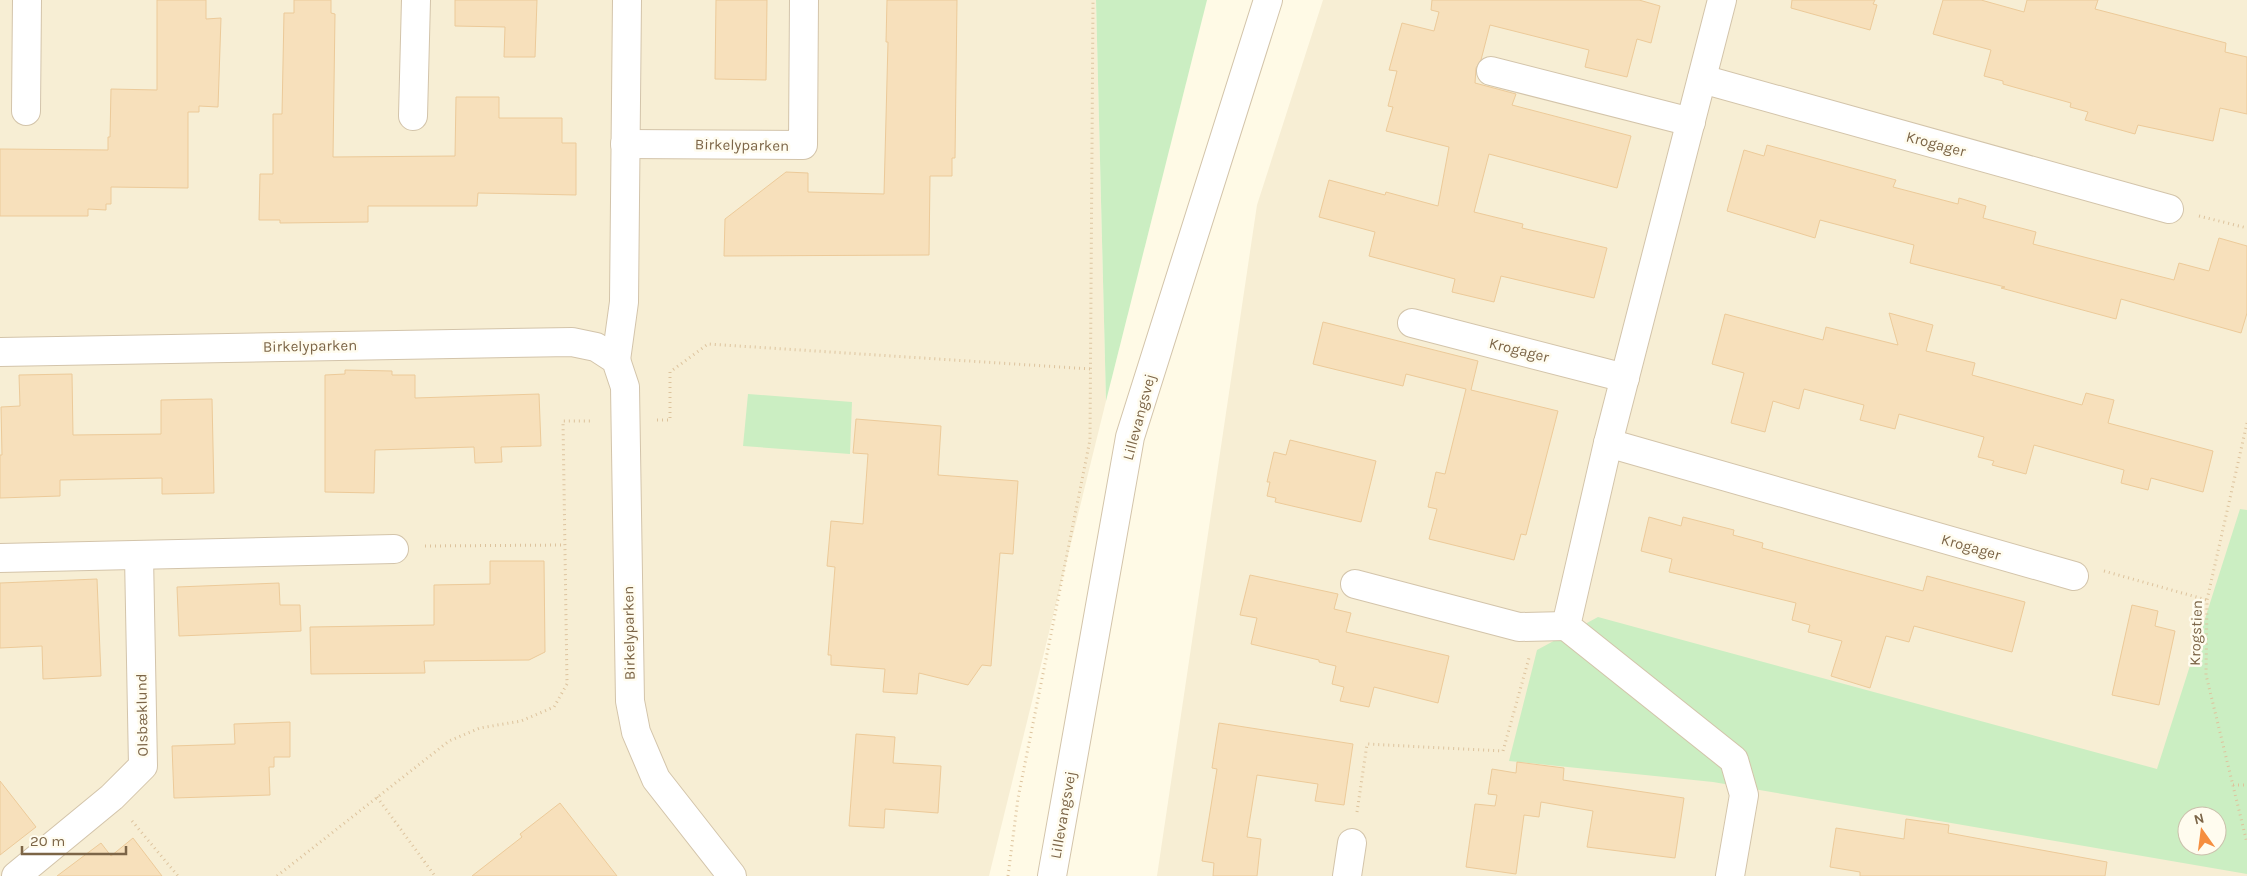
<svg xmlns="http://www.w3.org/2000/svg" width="2247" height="876" viewBox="0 0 2247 876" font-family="Karla,sans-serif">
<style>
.residential{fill:#f7eed4;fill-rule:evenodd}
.green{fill:#cbeec2;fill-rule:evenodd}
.building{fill:#f7e0bb;stroke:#ecca99}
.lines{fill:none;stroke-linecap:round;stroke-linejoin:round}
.minor-casing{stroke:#d3c4aa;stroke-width:30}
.path{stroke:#ddc39d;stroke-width:3;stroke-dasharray:1 4;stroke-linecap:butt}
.minor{stroke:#fff;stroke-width:28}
.labels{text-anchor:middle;stroke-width:5;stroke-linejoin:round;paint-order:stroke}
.street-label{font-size:15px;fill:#7c6547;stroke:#fffcef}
</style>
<rect width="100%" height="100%" fill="#fffae6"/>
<g class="residential">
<path d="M0 0H1096L1106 401 989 876H0Z"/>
<path d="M1323 0H2247V876H1157L1257 205ZM2187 816H2217V846H2187Z"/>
</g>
<g class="green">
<path d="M1096 0H1207L1106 401Z"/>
<path d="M748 394 852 402 850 454 743 446Z"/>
<path d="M2240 509 2247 510V874L1713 782 1509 761 1537 650 1598 617 2157 769ZM2187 816H2217V846H2187Z"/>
</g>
<g class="building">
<path d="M157 0H206V19L221 18 218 107 199 106V112H188V188L111 187V204H106V210L88 209V216H0V149L108 150V137H110L111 89 157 90Z"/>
<path d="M294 0H331V13L335 14 333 157 455 156 456 97H499V118H562V143H576V195L478 193 477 206H368V222L280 223V220H259L260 174H273V114H282L284 13H294Z"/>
<path d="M455 0H537L535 57H504L505 27 455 26Z"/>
<path d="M716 0H767L766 80 715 79Z"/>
<path d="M887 0H957L955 158H952V176H930L929 255 724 256 725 219 786 172 808 173V192L884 194 888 42H886Z"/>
<path d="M1432 0H1639L1660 6 1651 43 1637 39 1627 77 1585 67 1589 50 1490 25 1481 60 1476 68 1475 83 1516 94 1512 105 1631 136 1617 188 1489 154 1474 212 1523 224 1522 228 1607 248 1594 298 1501 276 1494 302 1452 292 1455 279 1369 256 1375 232 1319 217 1329 180 1385 195 1386 192 1438 206 1449 147 1386 131 1393 107 1388 106 1397 71 1389 70 1402 23 1434 31 1439 12 1431 10Z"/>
<path d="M1792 0H1875L1873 4 1877 5 1870 30 1791 8Z"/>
<path d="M1943 0H1981L2024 12 2027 0H2098L2095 9 2226 43 2225 52 2247 57V114L2220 108 2213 141 2138 125 2135 134 2085 120 2088 112 2070 107 2071 103 2003 84V81L1984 76 1991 50 1933 34Z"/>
<path d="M1767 145 1896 180 1893 187 1958 204 1959 198 1986 206 1983 218 2036 232 2033 244 2174 280 2179 263 2209 271 2219 238 2247 246V313L2241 333 2121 299 2116 319 2001 288 2005 287 1910 263 1914 245 1820 220 1815 238 1727 211 1744 150 1764 156Z"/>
<path d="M1889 313 1933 325 1926 351 1975 363 1972 375 2082 405 2086 393 2114 400 2108 423 2213 451 2203 492 2151 478 2148 490 2121 483 2124 470 2034 445 2026 474 1992 465 1994 461 1978 457 1984 437 1899 414 1895 429 1860 420 1864 405 1804 389 1799 409 1773 401 1765 432 1731 423 1744 373 1712 364 1725 314 1823 340 1826 327 1898 345Z"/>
<path d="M1323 322 1478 361 1471 390 1558 411 1526 535 1521 534 1514 560 1429 539 1437 509 1428 507 1436 472 1445 474 1466 389 1406 374 1403 386 1313 364Z"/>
<path d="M345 370 392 371V375H415V398L539 394 541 446 501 447 502 462 475 463 474 447 375 450 374 493 325 492V375L345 374Z"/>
<path d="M72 374 73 435 161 434V400L212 399 214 493 162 494V478L60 480V496L0 498V455H2L1 407 20 406 19 375Z"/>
<path d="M856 419 941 426 938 475 1018 481 1013 554 1000 553 991 666 982 665 968 685 919 673 917 694 883 692 885 669 831 665V655H828L835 567 827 566 831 521 863 524 868 454 853 453Z"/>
<path d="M1290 440 1376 461 1361 522 1275 502 1276 498 1267 496 1270 482H1267L1274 452 1286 455Z"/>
<path d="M1649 517 1681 526 1683 517 1734 530 1733 535 1763 543 1762 548 1923 591 1927 576 2025 602 2012 652 1914 626 1909 642 1886 636 1870 688 1831 676 1842 641 1808 632 1810 625 1792 620 1796 603 1669 572 1672 559 1641 551Z"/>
<path d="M490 561H544L545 652 529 660 424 661 425 673 311 674 310 627 434 625V585L490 584Z"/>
<path d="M1250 575 1338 594 1334 609 1351 613 1346 632 1449 656 1438 703 1374 687 1369 707 1340 701 1344 687 1332 684 1336 666 1319 662V660L1251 644 1257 618 1240 615Z"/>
<path d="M97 579 101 676 43 679 42 646 0 648V583Z"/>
<path d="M279 583 280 605H300L301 631 179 636 177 587Z"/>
<path d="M2132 605 2158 611 2155 626 2175 631 2159 705 2112 695Z"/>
<path d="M290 722V757H274V767H269L270 795 174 798 172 746 235 744 234 724Z"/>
<path d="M1219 723 1353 744 1344 805 1315 801 1318 784 1257 775 1247 837 1261 839 1257 876H1213L1214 863 1202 861 1217 769 1212 768Z"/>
<path d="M856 734 895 737 893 763 941 766 938 813 885 809 884 828 849 826Z"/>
<path d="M1517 762 1564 768 1563 780 1684 798 1675 858 1587 847 1593 811 1541 802 1539 817 1524 815 1516 874 1466 867 1475 804 1495 806 1497 795 1488 794 1492 769 1516 773Z"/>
<path d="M0 781 36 827 0 855Z"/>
<path d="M560 803 617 876H472L522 837 520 834Z"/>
<path d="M1906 819 1949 825 1948 833 2107 862 2105 876H1860V872L1830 867 1836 828 1904 839Z"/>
<path d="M133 838 162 876H57L101 843 111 856Z"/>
</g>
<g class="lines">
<g class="minor-casing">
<g id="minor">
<path d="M1722 0 1608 443 1566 626 1734 760 1744 795 1730 876"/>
<path d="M1491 71 1691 122"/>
<path d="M1702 79 2169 209"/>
<path d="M26 111 27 0"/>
<path d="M413 116 416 0"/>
<path d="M625 144 803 145 804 0"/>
<path d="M1412 323 1625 378"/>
<path d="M0 352 572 342 596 347 616 360 625 387 630 701 636 732 656 779 732 876"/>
<path d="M616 360 624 302 627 0"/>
<path d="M1608 443 2074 576"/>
<path d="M0 558 394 549"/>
<path d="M1355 584 1519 627 1566 626"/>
<path d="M16 876 112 797 143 766 139 556"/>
<path d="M1052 876 1130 437 1268 0"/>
<path d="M1347 876 1352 843"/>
</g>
</g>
<g class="path">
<path d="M2199 216 2247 228"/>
<path d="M657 420H670V372L708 344 1091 369"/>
<path d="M2247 423 2207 600 2206 675 2247 843"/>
<path d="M425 546 564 545"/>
<path d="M2104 571 2207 600"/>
<path d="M2233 785H2247"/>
<path d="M377 797 435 876"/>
<path d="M1357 812 1367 744 1503 751 1529 658"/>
<path d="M132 821 178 876"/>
<path d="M277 876 449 741 480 728 521 721 554 707 567 684 563 421H593"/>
<path d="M1008 876 1018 798 1090 440 1093 0"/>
</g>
<use href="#minor" class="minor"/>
</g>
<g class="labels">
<g class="street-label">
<text transform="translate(1936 144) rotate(15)" y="5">Krogager</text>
<text transform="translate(742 145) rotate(1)" y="5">Birkelyparken</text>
<text transform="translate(310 346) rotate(-1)" y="5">Birkelyparken</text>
<text transform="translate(1519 350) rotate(14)" y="5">Krogager</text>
<text transform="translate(1139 417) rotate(-75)" y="5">Lillevangsvej</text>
<text transform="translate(1971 547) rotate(16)" y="5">Krogager</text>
<text transform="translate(629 633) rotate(-91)" y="5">Birkelyparken</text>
<text transform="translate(2196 633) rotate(-88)" y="5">Krogstien</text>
<text transform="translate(142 715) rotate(-91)" y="5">Olsbæklund</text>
<text transform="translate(1063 815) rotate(-80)" y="5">Lillevangsvej</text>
</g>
</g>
<g transform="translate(2202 831) rotate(346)"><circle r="24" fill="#fffcef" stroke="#cbc0ac"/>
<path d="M0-4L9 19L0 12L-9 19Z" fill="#f58e3f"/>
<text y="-8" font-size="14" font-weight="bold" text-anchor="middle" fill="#7c6547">N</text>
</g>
<path d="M22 846v8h104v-8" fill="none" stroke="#7c6547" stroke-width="2.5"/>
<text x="30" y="846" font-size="15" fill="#7c6547" stroke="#fffcef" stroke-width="4" paint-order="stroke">20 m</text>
</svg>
